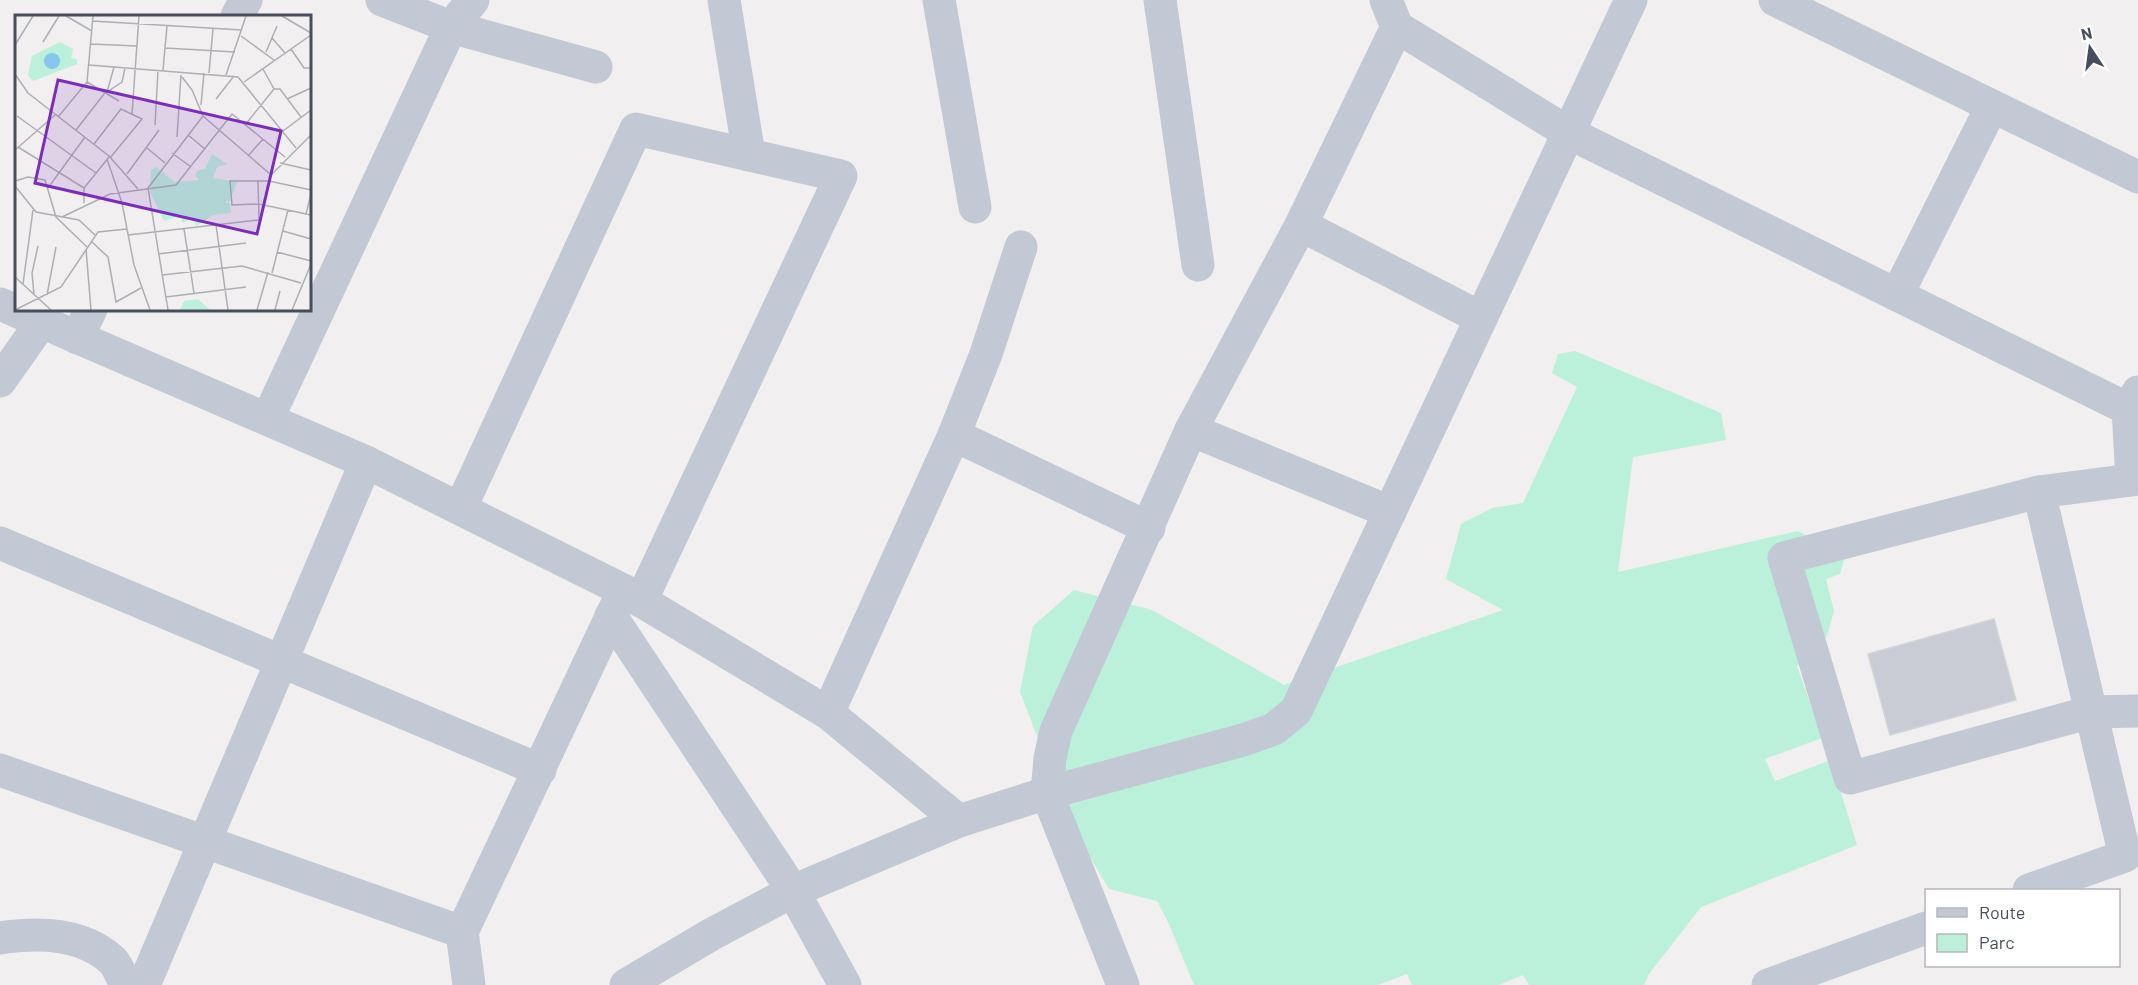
<svg xmlns="http://www.w3.org/2000/svg" width="2138" height="985" viewBox="0 0 2138 985" font-family="Barlow,sans-serif">
<style>
.green{fill:#bbf1da}
.building{fill:#caccd5;stroke:#d2d3db;stroke-width:1.5}
.lines{fill:none;stroke-linecap:round;stroke-linejoin:round}
.street{stroke:#c2c8d4;stroke-width:33}
.inset-road{fill:none;stroke:#adafb5;stroke-width:1.5}
.view{fill:#7b2cbf;fill-opacity:0.15;stroke:#7b2cbf;stroke-width:3}
.inset-edge{fill:none;stroke:#464e5d;stroke-width:3}
</style>
<rect width="100%" height="100%" fill="#f1efef"/>
<path class="green" d="M1575 351 1721 413 1726 440 1633 457 1618 572 1798 531 1845 556 1840 574 1826 579 1834 611 1827 636 1797 666 1822 738 1765 759 1775 781 1831 760 1857 845 1701 907 1649 974 1644 985H1529L1523 975 1499 985H1412L1407 974 1378 985H1194L1169 924 1157 901 1109 889 1074 830 1020 692 1033 626 1074 590 1152 610 1284 685 1503 610 1446 579 1461 524 1492 508 1523 503 1577 387 1552 373 1558 354Z"/>
<path class="building" d="M1994 619 2016 700 1890 735 1868 654Z"/>
<g class="lines">
<g class="street">
<path d="M382 0 451 27 596 67"/>
<path d="M724 0 749 155"/>
<path d="M939 0 975 207"/>
<path d="M1160 0 1198 265"/>
<path d="M1386 0 1397 27 1569 133 2128 409"/>
<path d="M1775 0 2138 177"/>
<path d="M237 16 246 0"/>
<path d="M1301 225 1481 318"/>
<path d="M1897 295 1992 106"/>
<path d="M0 304 366 462 623 590 828 713 959 821"/>
<path d="M77 338 91 309"/>
<path d="M0 381 41 323"/>
<path d="M268 418 451 27 473 0"/>
<path d="M1191 430 1390 512"/>
<path d="M954 435 1149 528"/>
<path d="M2132 479 2128 409 2138 392"/>
<path d="M2138 479 2039 492 1784 558 1850 778 2091 712 2138 711"/>
<path d="M461 507 636 129 841 176 641 601"/>
<path d="M0 543 540 770"/>
<path d="M611 616 793 891 845 985"/>
<path d="M828 713 954 435 986 354 1021 247"/>
<path d="M0 770 462 932"/>
<path d="M2029 890 2125 856 2039 492"/>
<path d="M0 938C38 932 82 933 112 960 118 966 122 978 126 985"/>
<path d="M144 985 366 462"/>
<path d="M469 985 462 932 619 600"/>
<path d="M626 985 712 934 793 891 959 821 1047 793 1243 740 1274 729 1296 711 1631 0"/>
<path d="M1123 985 1047 793 1050 758 1056 731 1191 430 1301 225 1397 27"/>
<path d="M1768 985 1926 928"/>
</g>
</g>
<g transform="translate(15 15)">
<rect width="296" height="296" fill="#f1efef"/>
<path d="M45 27 58 34 56 43 62 44V49L18 66 13 60 17 41ZM197 139 212 149 202 152 198 163 222 167 215 186 209 187 215 188 216 198 198 200 181 211 178 203 167 208 166 200 149 206 135 177 136 155 141 152 160 167 184 165 180 160 183 155 190 154ZM183 284 195 295H165L169 286Z" fill="#bbf1da"/>
<path d="M29 46a8 8 0 1 1 16 0a8 8 0 1 1-16 0Z" fill="#87c6ef"/>
<path class="inset-road" d="M51 1 77 16M267 1 296 18M77 6 227 15M226 21 259 45M257 23 270 38M28 27 44 1M76 29 122 31M0 30 18 1M150 33 220 37M276 34 289 53H296M251 37 262 11M74 50 223 62 281 133M248 54 259 74M148 55 152 11M194 58 198 14M0 59 13 78 94 141 123 174M211 60 231 1M167 62 177 75 188 101 255 159M72 67 104 86M229 67 296 20M259 74H265L286 102M92 77 99 52M201 84 219 61M272 84 296 73M186 90 189 58M117 99 124 1M2 101 81 158M43 102 72 67 78 1M140 110 143 55M230 110 259 74M61 115 89 79 107 67 110 53M268 116 296 95M173 120 190 134M162 122 166 60M79 129 106 94 127 104 95 143M3 132 69 173M132 133 150 148M0 135 40 100M157 138 176 152M233 141 248 124M92 144 107 188 119 250 135 295M265 148 296 155M112 159 144 115M254 162 296 120M0 166 13 162 30 165 41 202 72 232M0 171 21 197 64 205 80 220M33 173 70 122M296 175 254 166H215L217 190 244 189 296 200M69 188V173L94 142M291 199 296 179M47 202 95 179 161 170 217 99 270 142M201 210 213 295M169 214 179 278M268 216 296 224M113 220 244 205 243 165M76 226 93 242 101 287 126 273M71 234 76 295M262 237 296 246M143 239 231 228M257 258 273 195M147 260 227 251 286 268M0 262 36 295M8 269 18 195M19 279 17 258 23 231M32 280 41 232M151 282 231 272M0 295 46 272 83 217 112 214M153 295 133 173 188 101M242 295 253 257M260 295 265 276M277 295 296 249"/>
<path class="view" d="M43 65 266 116 242 219 20 168Z"/>
<rect width="296" height="296" class="inset-edge"/>
</g>
<rect x="1925" y="889" width="195" height="78" fill="#ffffff" stroke="#b5b8be" stroke-width="1.5"/>
<rect x="1937" y="908" width="30" height="9" fill="#c2c8d4" stroke="#b5b8be" stroke-width="1.5"/>
<text x="1979" y="919" font-size="18" fill="#464e5d">Route</text>
<rect x="1937" y="934" width="30" height="18" fill="#bbf1da" stroke="#b5b8be" stroke-width="1.5"/>
<text x="1979" y="949" font-size="18" fill="#464e5d">Parc</text>
<g transform="translate(2090 48) rotate(347)" stroke="#ffffff" stroke-width="4.5" paint-order="stroke">
<path d="M0-4.5L10 22L0 15L-10 22Z" fill="#464e5d"/>
<text y="-9" font-size="16" font-weight="bold" text-anchor="middle" fill="#464e5d">N</text>
</g>
</svg>
